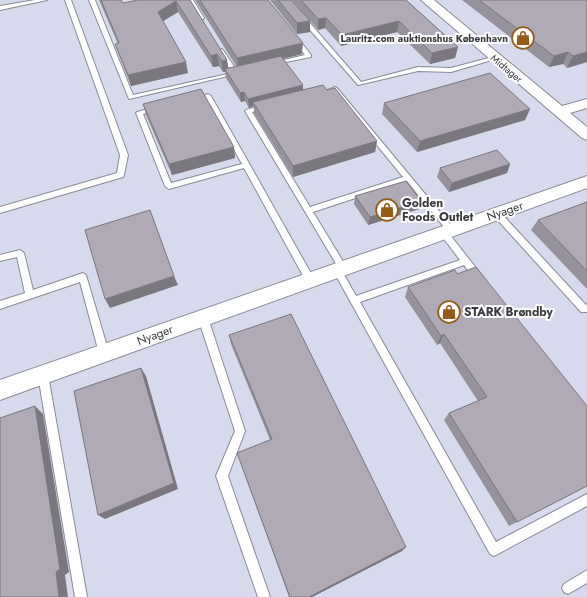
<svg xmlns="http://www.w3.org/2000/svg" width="587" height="597" viewBox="0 0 587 597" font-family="Jost,sans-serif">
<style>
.built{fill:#d7daec}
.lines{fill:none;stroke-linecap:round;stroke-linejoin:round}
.service-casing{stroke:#888a94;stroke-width:2}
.minor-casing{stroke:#888a94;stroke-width:2}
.service{fill:#fff;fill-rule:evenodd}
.minor{fill:#fff;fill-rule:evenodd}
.wall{fill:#96929c}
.shaded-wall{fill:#7a777f}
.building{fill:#afaab5;stroke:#7a777f}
.labels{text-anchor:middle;stroke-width:4;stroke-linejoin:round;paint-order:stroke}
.far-poi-label{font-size:10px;font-weight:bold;fill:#3a3b3f;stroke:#fff;text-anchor:end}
.far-street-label{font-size:10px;fill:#3a3b3f;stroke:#fff}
.poi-label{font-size:12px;font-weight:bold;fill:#3a3b3f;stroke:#fff;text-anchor:start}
.street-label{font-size:12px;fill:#3a3b3f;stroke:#fff}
</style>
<rect width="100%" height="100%" fill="#e4e6f2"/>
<rect class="built" x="0" y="0" width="587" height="597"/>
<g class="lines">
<g class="service-casing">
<g id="service">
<path d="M35 0H47L0 10V6Z"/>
<path d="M65 0H71L128 155 124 175 123 177 0 213V207L117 173 120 155Z"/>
<path d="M89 0H95L133 95 232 73 218 51 221 49 223 50 237 71 241 73 129 99Z"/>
<path d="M187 0H193L204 18 203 19H199Z"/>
<path d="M284 0H290L361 82 418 67 451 68 496 56 499 58 451 72 418 71 358 85Z"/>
<path d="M295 36 297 37 311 55V57L271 65V63L305 55 292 38Z"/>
<path d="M335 87 337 88 455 230 451 233 448 232 407 181 313 212 347 268 346 270 342 271 356 296 460 260 441 235 440 233 441 231H447L483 277 482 279C474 282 469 271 464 265L360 302 496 542 587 494V506L494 556 490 554 334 272 333 270 334 268 338 267 245 111 248 109 267 106V108L252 112 310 207 403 177 333 91 331 92 328 90Z"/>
<path d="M208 94 211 96 313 277 314 280 313 283H307L244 168 169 189 165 186 136 113 137 112 156 107 159 109 143 114 171 183 242 164 206 99 194 102 191 100Z"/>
<path d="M497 211 500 212 586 305 587 304V312H581L494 216 493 214 494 212Z"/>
<path d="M20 250 24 253 33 290 83 273 86 275 109 353 107 356 104 357 101 356 99 353 80 282 0 309V301L25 293 17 257 0 261V255Z"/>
<path d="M203 314 206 315 208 318 245 431 228 476 270 597H258L216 476 235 431 198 318 200 315Z"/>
<path d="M43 370 47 372 48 375 87 597H75L38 375 39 372Z"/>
<path d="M587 570V583L568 594 564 592 562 588 564 584Z"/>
</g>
</g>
<g class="minor-casing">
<g id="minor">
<path d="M421 0H434L562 106 587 99V108L570 113 587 127V140L582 138Z"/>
<path d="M587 176V188L0 400V380Z"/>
</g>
</g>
<use href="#service" class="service"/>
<use href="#minor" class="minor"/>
</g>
<g class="wall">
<path d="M99 0H121L123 3 190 0 228 68 236 66 195 0H268L302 54 283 59 303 90H327L377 141 375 152 293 177 254 113V106L249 108 245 101 241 102 226 78 225 72H223L219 66 213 67 178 12 163 21 188 73 131 86 119 55 115 44H118Z"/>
<path d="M270 0H291L310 32 297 34Z"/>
<path d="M292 0H406L458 47 455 58 430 64 397 32 341 46 325 28 318 30Z"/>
<path d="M462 0H587V62L567 68 563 64 549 67Z"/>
<path d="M384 103 530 109 525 120 417 152 382 114Z"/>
<path d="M143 104 234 147 235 158 172 175 146 115Z"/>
<path d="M510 164 507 173 449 192 437 177 440 168Z"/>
<path d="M355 196 421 201 419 209 368 225 354 204Z"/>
<path d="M587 202V289L531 230 538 220Z"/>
<path d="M408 287 587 486 509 526 444 420 449 413 478 401 440 343 437 345 405 297Z"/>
<path d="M229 335 406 547 402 551 312 597H289L237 453 270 440 231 344Z"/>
</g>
<g class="shaded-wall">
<path d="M176 1 178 12 160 23 158 12Z"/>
<path d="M326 18 325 28 318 30V19Z"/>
<path d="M310 21V32L297 34V23Z"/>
<path d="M399 21 397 32 341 46 342 35Z"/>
<path d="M303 43 302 54 238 69 237 58Z"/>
<path d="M458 47 455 58 430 64 432 53Z"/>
<path d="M568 52 563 64 549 67 554 56Z"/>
<path d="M587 52V62L567 68 573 56Z"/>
<path d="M217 54 219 66 213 67 211 56Z"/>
<path d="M227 60 229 71 225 69V72H223L222 61Z"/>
<path d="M186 62 188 73 131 86 128 75Z"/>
<path d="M303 85V94L253 102 254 106 249 108 248 99Z"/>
<path d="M244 92 245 101 241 102 240 93Z"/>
<path d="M530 109 525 120 417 152 420 141Z"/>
<path d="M377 141 375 152 293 177V166Z"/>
<path d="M234 147 235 158 172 175 169 164Z"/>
<path d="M510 164 507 173 449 192 452 183Z"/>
<path d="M421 201 419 209 368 225 370 217Z"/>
<path d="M174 276 178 285 110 308 105 299Z"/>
<path d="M444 334 440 343 437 345 441 336Z"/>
<path d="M141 368 146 376 178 489 105 519 98 515Z"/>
<path d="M35 406 43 414 69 572 65 575 68 597H59Z"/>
<path d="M406 547 402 551 312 597H309Z"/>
</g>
<g class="building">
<path d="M101 0H121L123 3 138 0H190L227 60 222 61 217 54 211 56 176 1 158 12 186 62 128 75 115 44 119 43Z"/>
<path d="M200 0H268L303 43 237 58Z"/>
<path d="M278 0H291L310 21 297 23Z"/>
<path d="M301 0H406L458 47 432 53 399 21 342 35 326 18 318 19Z"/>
<path d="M479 0H587V52L573 56 568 52 554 56Z"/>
<path d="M281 56 303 85 248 99 244 92 240 93 225 69Z"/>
<path d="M490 73 530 109 420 141 384 103Z"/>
<path d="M323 85 327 90 335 88 377 141 293 166 253 102Z"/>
<path d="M201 89 234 147 169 164 143 104Z"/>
<path d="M497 150 510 164 452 183 440 168Z"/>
<path d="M406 181 421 201 370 217 355 196Z"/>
<path d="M587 202V271L538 220Z"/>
<path d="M150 210 174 276 105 299 85 230Z"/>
<path d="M476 267 587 406V486L517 522 449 413 487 397 444 334 441 336 408 287 455 270 457 274Z"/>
<path d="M291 314 406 547 309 597H290L237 453 272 439 229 335Z"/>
<path d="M141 368 174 483 98 515 74 391Z"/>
<path d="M35 406 60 569 56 572 59 597H0V418Z"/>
</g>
<defs>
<g id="shop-ring" transform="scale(1.15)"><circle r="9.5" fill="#fff" stroke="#945c17" stroke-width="1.5"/><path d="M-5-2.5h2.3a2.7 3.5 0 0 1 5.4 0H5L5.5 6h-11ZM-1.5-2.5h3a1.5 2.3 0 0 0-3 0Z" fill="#945c17"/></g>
</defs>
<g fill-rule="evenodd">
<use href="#shop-ring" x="523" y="38"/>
<use href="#shop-ring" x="387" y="210"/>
<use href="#shop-ring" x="449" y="312"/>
</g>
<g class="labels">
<g class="far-poi-label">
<text x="508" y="42">Lauritz.com auktionshus København</text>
</g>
<g class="far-street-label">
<text transform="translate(507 68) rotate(40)" y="4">Midtager</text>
</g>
<g class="poi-label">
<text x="402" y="207">Golden<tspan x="402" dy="14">Foods Outlet</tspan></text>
<text x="464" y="316">STARK Brøndby</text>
</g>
<g class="street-label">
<text transform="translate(505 211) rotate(-19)" y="4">Nyager</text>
<text transform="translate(155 335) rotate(-20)" y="4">Nyager</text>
</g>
</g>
</svg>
